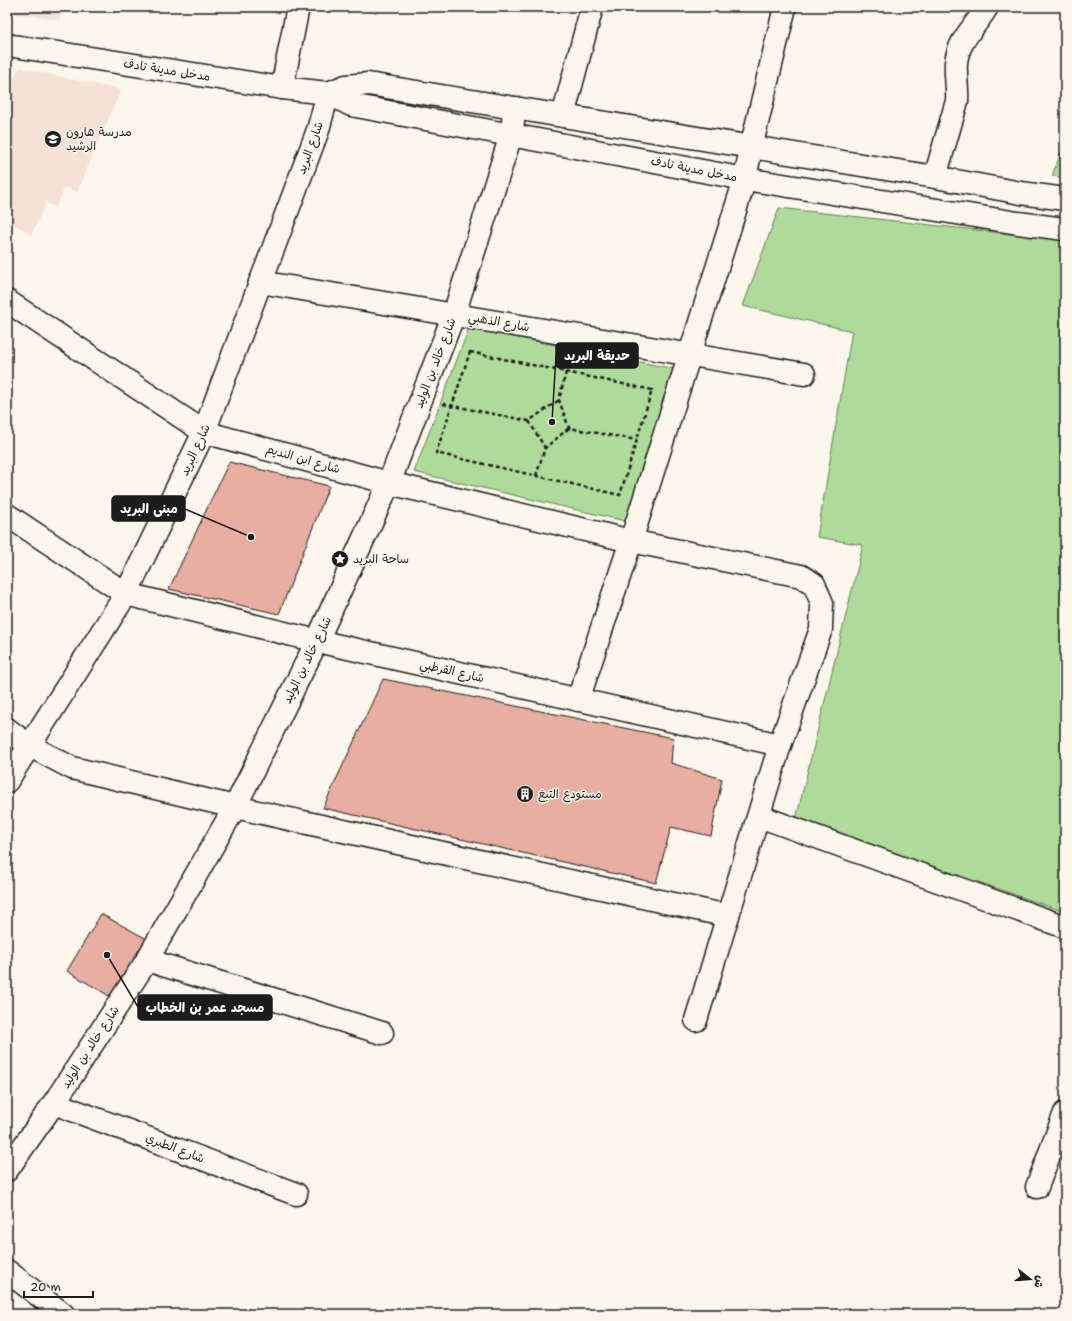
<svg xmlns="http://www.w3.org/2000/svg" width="1072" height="1321" viewBox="0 0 1072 1321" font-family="'Shantell Sans','Playpen Sans Arabic',sans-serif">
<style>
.built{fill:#f5e1d6}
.green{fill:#afdb9a;stroke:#667c5b}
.building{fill:#e8aea1;stroke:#1c1c1c}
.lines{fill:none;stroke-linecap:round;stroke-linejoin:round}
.minor-casing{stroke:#1c1c1c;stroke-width:25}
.secondary-casing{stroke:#1c1c1c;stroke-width:25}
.path{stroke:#1c1c1c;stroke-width:2.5;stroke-dasharray:4 3;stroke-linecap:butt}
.minor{stroke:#fbf7ec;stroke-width:22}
.secondary{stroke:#fbf7ec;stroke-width:22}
.labels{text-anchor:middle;stroke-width:3;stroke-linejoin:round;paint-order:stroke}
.street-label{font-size:12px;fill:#1c1c1c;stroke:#fbf7ec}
.poi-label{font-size:12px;fill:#1c1c1c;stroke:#fbf7ec;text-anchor:start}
.leader{fill:none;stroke:#1c1c1c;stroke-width:1.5}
.callout-dot{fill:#1c1c1c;stroke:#fbf7ec;stroke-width:1.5}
.callout{fill:#1c1c1c;stroke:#1c1c1c;stroke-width:1.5}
.callout-label{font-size:13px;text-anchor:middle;font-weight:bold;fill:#fff}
</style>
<rect width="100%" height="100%" fill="#fbf7ec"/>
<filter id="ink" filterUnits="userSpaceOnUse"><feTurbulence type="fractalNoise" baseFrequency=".025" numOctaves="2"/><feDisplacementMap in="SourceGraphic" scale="8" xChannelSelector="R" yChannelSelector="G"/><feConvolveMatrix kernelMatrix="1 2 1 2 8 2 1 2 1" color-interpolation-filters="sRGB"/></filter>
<g filter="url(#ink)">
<g class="built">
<path d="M7 7H64L59 20 7 12Z"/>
<path d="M20 68 121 90 77 192 65 187 56 207 46 203 31 235 7 219V90Z"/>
</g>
<g class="green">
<path d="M1065 148V178L1052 176 1062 150Z"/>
<path d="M779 208 1065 240V912L796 819 863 545 817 537 852 331 743 306Z"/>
<path d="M469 328 685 371 642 525 414 472Z"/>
</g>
<g class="building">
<path d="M229 462 329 486 279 614 169 589Z"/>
<path d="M383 679 673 738 671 763 722 779 711 836 671 827 656 883 323 808Z"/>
<path d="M101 914 147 939 111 997 67 971Z"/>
</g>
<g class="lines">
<g class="minor-casing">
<g id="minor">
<path d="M282 88 298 7"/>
<path d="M563 116 592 7"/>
<path d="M935 177 957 101C958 88 955 76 956 63 958 40 976 26 987 7"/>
<path d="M260 282 804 374"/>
<path d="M7 301 204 432 389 483 631 541 801 576 814 584 822 603 821 629 780 745 696 1020"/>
<path d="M7 515 126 594 317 641 780 745"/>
<path d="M578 700 631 541 745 179 751 148 785 7"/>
<path d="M7 729 30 746 72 768 235 807 728 916"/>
<path d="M7 781 126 594 204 432 318 130 328 93"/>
<path d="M759 816 1065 927"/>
<path d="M147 960 382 1033"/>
<path d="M54 1103 296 1194"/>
<path d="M7 1170 54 1103 147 960 235 807 317 641 389 483 454 314 511 135 515 108"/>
<path d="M1037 1187 1065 1113"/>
<path d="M7 1271 63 1314"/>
</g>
</g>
<g class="secondary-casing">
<g id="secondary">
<path d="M7 45 282 88 328 93 351 105 745 179 1018 223 1065 229"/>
<path d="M328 93 346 86 368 84 935 177 1021 193 1065 199"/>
</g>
</g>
<g class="path">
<path d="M470 352 652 390 620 495 436 453Z"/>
<path d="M566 372 559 400 569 428 637 440"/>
<path d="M443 404 529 421 559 400"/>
<path d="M529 421 545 448"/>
<path d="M536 476 545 448 569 428"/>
</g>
<use href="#minor" class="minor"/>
<use href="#secondary" class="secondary"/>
</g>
</g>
<defs>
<g id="school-disc" transform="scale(0.9)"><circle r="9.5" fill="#1c1c1c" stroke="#fbf7ec"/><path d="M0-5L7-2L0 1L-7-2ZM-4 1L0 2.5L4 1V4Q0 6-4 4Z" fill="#fff"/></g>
<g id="sight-disc" transform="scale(0.9)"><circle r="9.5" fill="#1c1c1c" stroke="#fbf7ec"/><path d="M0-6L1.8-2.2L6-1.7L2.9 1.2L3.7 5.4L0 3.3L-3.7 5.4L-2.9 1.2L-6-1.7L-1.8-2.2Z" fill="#fff"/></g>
<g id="building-disc" transform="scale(0.9)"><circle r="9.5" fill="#1c1c1c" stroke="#fbf7ec"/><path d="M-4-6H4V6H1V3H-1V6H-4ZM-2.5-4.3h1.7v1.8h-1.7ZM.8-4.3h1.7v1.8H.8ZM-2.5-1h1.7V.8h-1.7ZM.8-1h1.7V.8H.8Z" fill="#fff"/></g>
</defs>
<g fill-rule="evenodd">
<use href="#school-disc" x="53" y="139"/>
<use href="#sight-disc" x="340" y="559"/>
<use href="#building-disc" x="525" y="794"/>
</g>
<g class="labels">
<g class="street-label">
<text transform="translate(167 70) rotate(9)" y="4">مدخل مدينة تادف</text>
<text transform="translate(310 148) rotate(-70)" y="4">شارع البريد</text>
<text transform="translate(694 169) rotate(11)" y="4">مدخل مدينة تادف</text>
<text transform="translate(499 322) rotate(10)" y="4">شارع الذهبي</text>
<text transform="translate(435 363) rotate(-69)" y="4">شارع خالد بن الوليد</text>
<text transform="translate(195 450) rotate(-65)" y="4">شارع البريد</text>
<text transform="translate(303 459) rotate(16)" y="4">شارع ابن النديم</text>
<text transform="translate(307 660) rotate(-64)" y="4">شارع خالد بن الوليد</text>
<text transform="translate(452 671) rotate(13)" y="4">شارع القرطبي</text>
<text transform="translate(90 1047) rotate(-57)" y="4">شارع خالد بن الوليد</text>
<text transform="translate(175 1148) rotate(21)" y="4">شارع الطبري</text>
</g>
<g class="poi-label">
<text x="66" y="136">مدرسة هارون<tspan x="66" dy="14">الرشيد</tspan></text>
<text x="353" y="563">ساحة البريد</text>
<text x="538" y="798">مستودع التبغ</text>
</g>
</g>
<path class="leader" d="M552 422L556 355M251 537L185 509M107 955L138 1007"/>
<g class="callout-dot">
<circle cx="552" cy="422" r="4"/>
<circle cx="251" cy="537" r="4"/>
<circle cx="107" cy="955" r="4"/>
</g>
<g class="callout">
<rect x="556" y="343" width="82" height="25" rx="4"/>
<rect x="112" y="496" width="73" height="25" rx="4"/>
<rect x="138" y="995" width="134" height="25" rx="4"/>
</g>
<g class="callout-label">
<text x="597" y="360">حديقة البريد</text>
<text x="149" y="513">مبنى البريد</text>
<text x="205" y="1012">مسجد عمر بن الخطاب</text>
</g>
<rect width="1072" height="1321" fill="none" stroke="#fbf7ec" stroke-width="24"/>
<rect x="12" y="12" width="1048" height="1297" fill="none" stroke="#1c1c1c" stroke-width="1.5" filter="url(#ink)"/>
<g transform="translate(1030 1279) rotate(107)" stroke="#fbf7ec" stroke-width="3" paint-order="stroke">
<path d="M0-3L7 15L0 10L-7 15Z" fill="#1c1c1c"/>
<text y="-6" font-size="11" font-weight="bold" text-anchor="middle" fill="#1c1c1c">ش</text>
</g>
<path d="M24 1291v6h69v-6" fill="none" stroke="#1c1c1c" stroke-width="2"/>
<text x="30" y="1291" font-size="12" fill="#1c1c1c" stroke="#fbf7ec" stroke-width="3" paint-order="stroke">20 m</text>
</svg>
